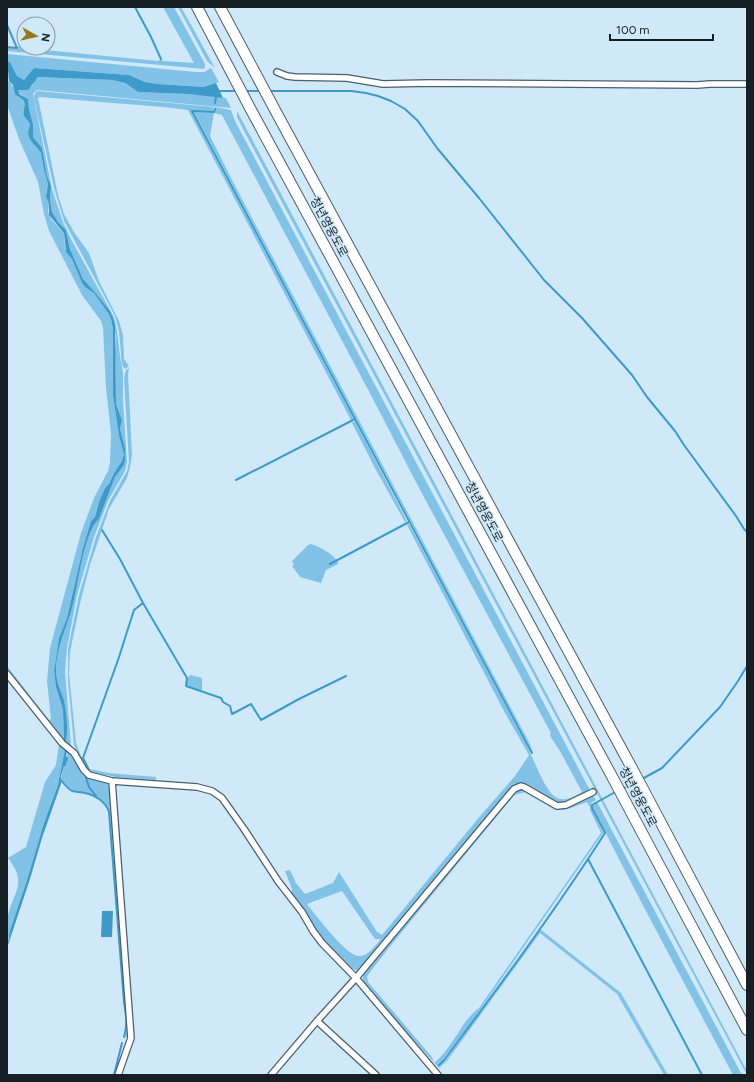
<svg xmlns="http://www.w3.org/2000/svg" width="754" height="1082" font-family="Figtree,'Noto Sans KR',sans-serif">
<rect width="100%" height="100%" fill="#d0e9f8"/>
<!-- green -->
<path fill="#83c2e7" fill-rule="evenodd" d="M 163,7 L 174,7 L 205,64 L 205,67 L 204,69 L 7,51 L 7,47 L 17,48 L 18,46 L 24,48 L 158,61 L 161,59 L 163,61 L 194,63 Z
M 178,7 L 181,7 L 215,68 L 207,61 Z
M 7,54 L 196,72 L 204,72 L 211,68 L 219,82 L 203,87 L 158,84 L 145,82 L 129,75 L 34,68 L 24,80 L 17,76 L 10,62 L 7,61 Z
M 38,77 L 112,80 L 125,83 L 138,92 L 188,94 L 226,98 L 231,108 L 37,90 L 33,94 L 52,189 L 63,222 L 72,241 L 114,317 L 117,331 L 120,356 L 123,373 L 123,400 L 127,462 L 125,471 L 108,501 L 94,537 L 77,595 L 67,648 L 65,671 L 71,747 L 66,743 C 68,729 67,714 64,700 C 61,691 56,681 56,671 C 56,650 65,631 71,612 C 78,590 83,532 99,519 L 115,477 L 124,465 L 125,448 L 120,429 L 122,420 L 116,404 L 115,352 L 116,336 L 110,311 L 94,291 L 83,279 L 70,249 L 66,230 L 58,222 L 52,212 L 50,199 L 51,186 L 47,176 L 42,148 L 33,137 L 33,124 L 29,109 L 28,99 L 17,92 L 18,89 L 23,90 L 32,86 L 34,81 Z
M 9,81 L 25,104 C 22,118 23,113 30,124 L 28,133 L 35,146 L 41,153 L 44,170 L 48,184 L 46,193 L 49,204 L 48,212 L 51,219 L 64,233 L 65,249 L 72,259 L 82,283 L 85,287 L 94,293 L 108,313 L 111,319 L 113,329 L 113,396 L 119,436 L 124,454 L 122,461 L 114,473 L 109,484 L 105,488 L 99,502 L 95,517 L 91,521 L 83,548 L 67,618 L 59,638 L 54,671 L 56,687 L 63,710 L 64,741 L 7,670 L 7,666 L 49,720 L 51,719 L 47,681 L 50,648 L 81,533 L 94,498 L 108,471 L 110,463 L 111,433 L 106,388 L 103,327 L 101,321 L 82,295 L 49,231 L 44,214 L 38,182 L 19,139 L 7,105 L 7,82 Z
M 37,91 L 214,107 L 213,111 L 191,111 L 354,419 L 351,420 L 188,110 L 163,107 L 40,97 L 38,98 L 58,195 L 64,214 L 74,232 L 89,253 L 99,281 L 119,321 L 123,335 L 124,359 L 129,366 L 125,369 L 122,365 L 119,331 L 115,316 L 64,221 L 54,188 L 34,98 L 34,95 Z
M 215,107 L 231,110 L 235,121 L 591,792 L 566,803 L 557,803 L 520,784 L 514,787 L 358,971 C 333,961 306,917 291,895 L 292,889 L 285,871 L 290,870 L 296,883 L 305,894 L 333,883 L 339,872 L 377,932 L 382,935 L 481,815 L 515,776 L 529,755 L 505,713 L 407,525 L 409,524 C 448,596 486,668 524,740 C 531,752 544,789 554,796 C 563,803 574,797 582,792 L 561,753 L 550,736 L 551,733 L 418,486 L 373,399 L 222,115 L 214,113 L 210,136 L 232,180 L 530,744 L 533,752 L 194,112 L 214,113 ZM 342,891 L 375,939 L 381,939 C 375,945 369,956 359,956 C 346,956 316,915 307,904 Z
M 237,111 L 747,1071 L 747,1075 L 243,129 L 237,117 Z
M 129,368 L 128,374 L 132,455 L 130,467 L 127,478 L 109,509 L 90,565 L 81,599 L 70,652 L 69,674 L 76,743 L 81,756 L 89,770 L 82,761 L 74,745 L 68,681 L 68,649 L 79,595 L 96,537 L 110,501 L 127,471 L 129,462 L 124,378 L 126,370 Z
M 355,421 L 407,521 L 405,522 L 376,470 L 352,423 Z
M 311,544 C 321,547 333,554 338,562 L 338,564 L 326,570 L 321,583 L 300,577 L 292,566 L 294,565 L 292,561 L 308,545 Z
M 191,675 L 202,678 L 202,691 L 187,686 L 187,678 Z
M 59,744 L 62,745 L 65,749 L 58,785 L 44,823 L 27,880 L 7,942 C 7,935 6,927 7,920 C 12,892 29,885 8,858 L 26,847 L 45,782 L 56,765 Z
M 67,751 L 87,777 L 110,784 L 128,1009 L 129,1035 L 126,1037 L 125,1037 L 128,1027 L 128,1020 L 124,1002 L 123,968 L 110,812 L 105,804 L 97,797 L 72,790 L 65,785 L 61,779 L 64,766 L 66,766 L 66,763 L 67,762 Z
M 90,769 L 108,773 L 156,777 L 156,780 L 116,777 L 91,772 Z
M 521,790 L 524,790 L 556,807 L 592,794 L 596,800 L 591,803 L 591,807 L 603,833 L 475,1017 L 445,1057 L 438,1064 L 440,1065 L 446,1060 L 540,929 L 621,993 L 668,1075 L 664,1075 L 617,994 L 540,933 L 447,1061 L 439,1068 L 404,1030 L 363,981 L 363,973 L 514,792 ZM 526,792 L 558,810 L 568,809 L 587,802 L 590,807 L 590,810 L 601,833 L 479,1008 C 460,1022 454,1047 434,1063 L 432,1057 L 368,982 L 367,976 L 392,944 L 514,795 Z
M 597,802 L 607,821 L 742,1075 L 733,1075 C 686,986 638,898 593,808 L 593,806 Z"/>
<!-- water -->
<path fill="#3d9ac9" d="M 7,61 L 10,62 L 17,76 L 24,80 L 34,68 L 129,75 L 145,82 L 158,84 L 203,87 L 216,83 L 223,98 L 188,94 L 138,92 L 125,83 L 112,80 L 38,77 L 28,90 L 18,90 L 19,94 L 28,99 L 29,109 L 33,124 L 33,137 L 42,148 L 47,176 L 51,186 L 50,199 L 52,212 L 58,222 L 66,230 L 70,249 L 83,279 L 94,291 L 110,311 L 115,324 L 116,404 L 122,420 L 120,429 L 125,448 L 125,460 L 124,465 L 115,477 L 99,519 C 83,532 78,590 71,612 C 65,631 56,650 56,671 C 56,681 61,691 64,700 C 67,714 68,729 66,743 L 64,741 L 63,710 L 56,687 L 54,671 L 59,638 L 67,618 L 83,548 L 91,521 L 95,517 L 99,502 L 105,488 L 109,484 L 114,473 L 122,461 L 124,454 L 119,436 L 113,396 L 113,329 L 111,319 L 108,313 L 94,293 L 85,287 L 82,283 L 72,259 L 66,252 L 64,233 L 49,215 L 49,204 L 46,196 L 48,184 L 44,170 L 41,153 L 32,142 L 29,137 L 28,133 L 30,124 C 23,113 22,118 25,104 L 23,100 L 15,94 L 13,85 L 9,81 Z
M 65,749 L 67,751 L 66,756 L 68,758 L 67,762 L 66,763 L 66,766 L 64,766 L 61,776 L 61,784 L 42,838 L 30,879 L 7,948 L 10,931 L 27,880 L 44,823 L 58,785 Z
M 102,911 L 113,911 L 112,937 L 101,937 Z"/>
<g fill="none" stroke-linecap="round" stroke-linejoin="round">
<!-- stream -->
<path stroke="#3d9ac9" stroke-width="2" d="M 135,7 L 151,37 L 161,59
M 7,25 L 17,48 L 7,47
M 217,91 L 236,91
M 245,91 L 260,91
M 269,91 L 351,91 L 366,93 L 378,96 L 391,101 L 405,109 L 418,121 L 437,148 L 479,198 L 544,280 L 582,318 L 632,375 L 647,397 L 675,431 L 684,445 L 736,516 L 744,529 L 747,532
M 215,103 L 216,97
M 215,109 L 214,112 L 192,111 L 532,753
M 236,480 L 355,419
M 330,564 L 409,522
M 143,603 L 187,678 L 186,686 L 221,698 L 223,702 L 230,706 L 232,714 L 251,704 L 261,720 L 299,699 L 346,676
M 89,770 L 83,758 L 118,660 L 134,610 L 143,603 L 120,559 L 102,530
M 86,778 L 89,787 L 96,796
M 60,779 C 64,784 67,788 72,791 C 76,792 81,792 85,793 C 95,795 106,802 109,812 L 124,1002 C 126,1016 128,1023 124,1037
M 642,779 L 662,768 L 720,707 L 738,681 L 747,666
M 622,789 L 636,782
M 588,859 L 702,1075
M 439,1065 L 445,1059 C 500,985 555,911 605,833 L 592,808 L 592,805 L 617,791
M 114,1075 L 122,1043"/>
<defs>
<path id="street" d="M 277,72 L 287,76 L 295,77 L 347,78 L 383,84 L 429,83 L 697,85 L 710,84 L 747,84
M 7,674 L 62,743 L 74,753 L 84,770 L 89,775 L 112,781 L 197,787 L 212,791 L 222,798 L 244,829 L 278,881 L 302,912 L 313,931 L 322,943 L 356,978 L 317,1021 L 376,1075
M 112,781 L 131,1038 L 118,1075
M 271,1075 L 317,1021
M 438,1075 L 356,978 L 514,789 L 521,786 L 524,787 L 557,806 L 566,805 L 593,792"/>
<path id="highway" d="M 197,7 L 250,108 L 615,782 L 747,1030
M 220,7 L 275,110 L 634,772 L 747,985"/>
</defs>
<!-- street casing -->
<use href="#street" stroke="#495f6b" stroke-width="8"/>
<!-- highway casing -->
<use href="#highway" stroke="#495f6b" stroke-width="12"/>
<!-- street -->
<use href="#street" stroke="#fff" stroke-width="5.5"/>
<!-- highway -->
<use href="#highway" stroke="#fff" stroke-width="10"/>
</g>
<g text-anchor="middle" stroke-width="3" stroke-linejoin="round" paint-order="stroke">
<!-- street labels -->
<g font-size="12" fill="#161f24" stroke="#d0e9f8">
<text transform="translate(329 227) rotate(62)" y="4">청년영웅도로</text>
<text transform="translate(484 512) rotate(62)" y="4">청년영웅도로</text>
<text transform="translate(638 797) rotate(62)" y="4">청년영웅도로</text>
</g>
</g>
<!-- border -->
<rect width="754" height="1082" fill="none" stroke="#161f24" stroke-width="16"/>
<!-- north arrow -->
<g transform="translate(36 36) rotate(98)"><circle r="19" fill="#d0e9f8" stroke="#8698a3"/>
<path d="M0-3L7 15L0 10L-7 15Z" fill="#94771f"/>
<text y="-6" font-size="11" font-weight="bold" text-anchor="middle" fill="#161f24">N</text>
</g>
<!-- scale -->
<path d="M610 34v6h103v-6" fill="none" stroke="#161f24" stroke-width="2"/>
<text x="616" y="34" font-size="12" fill="#161f24" stroke="#d0e9f8" stroke-width="3" paint-order="stroke">100 m</text>
</svg>
